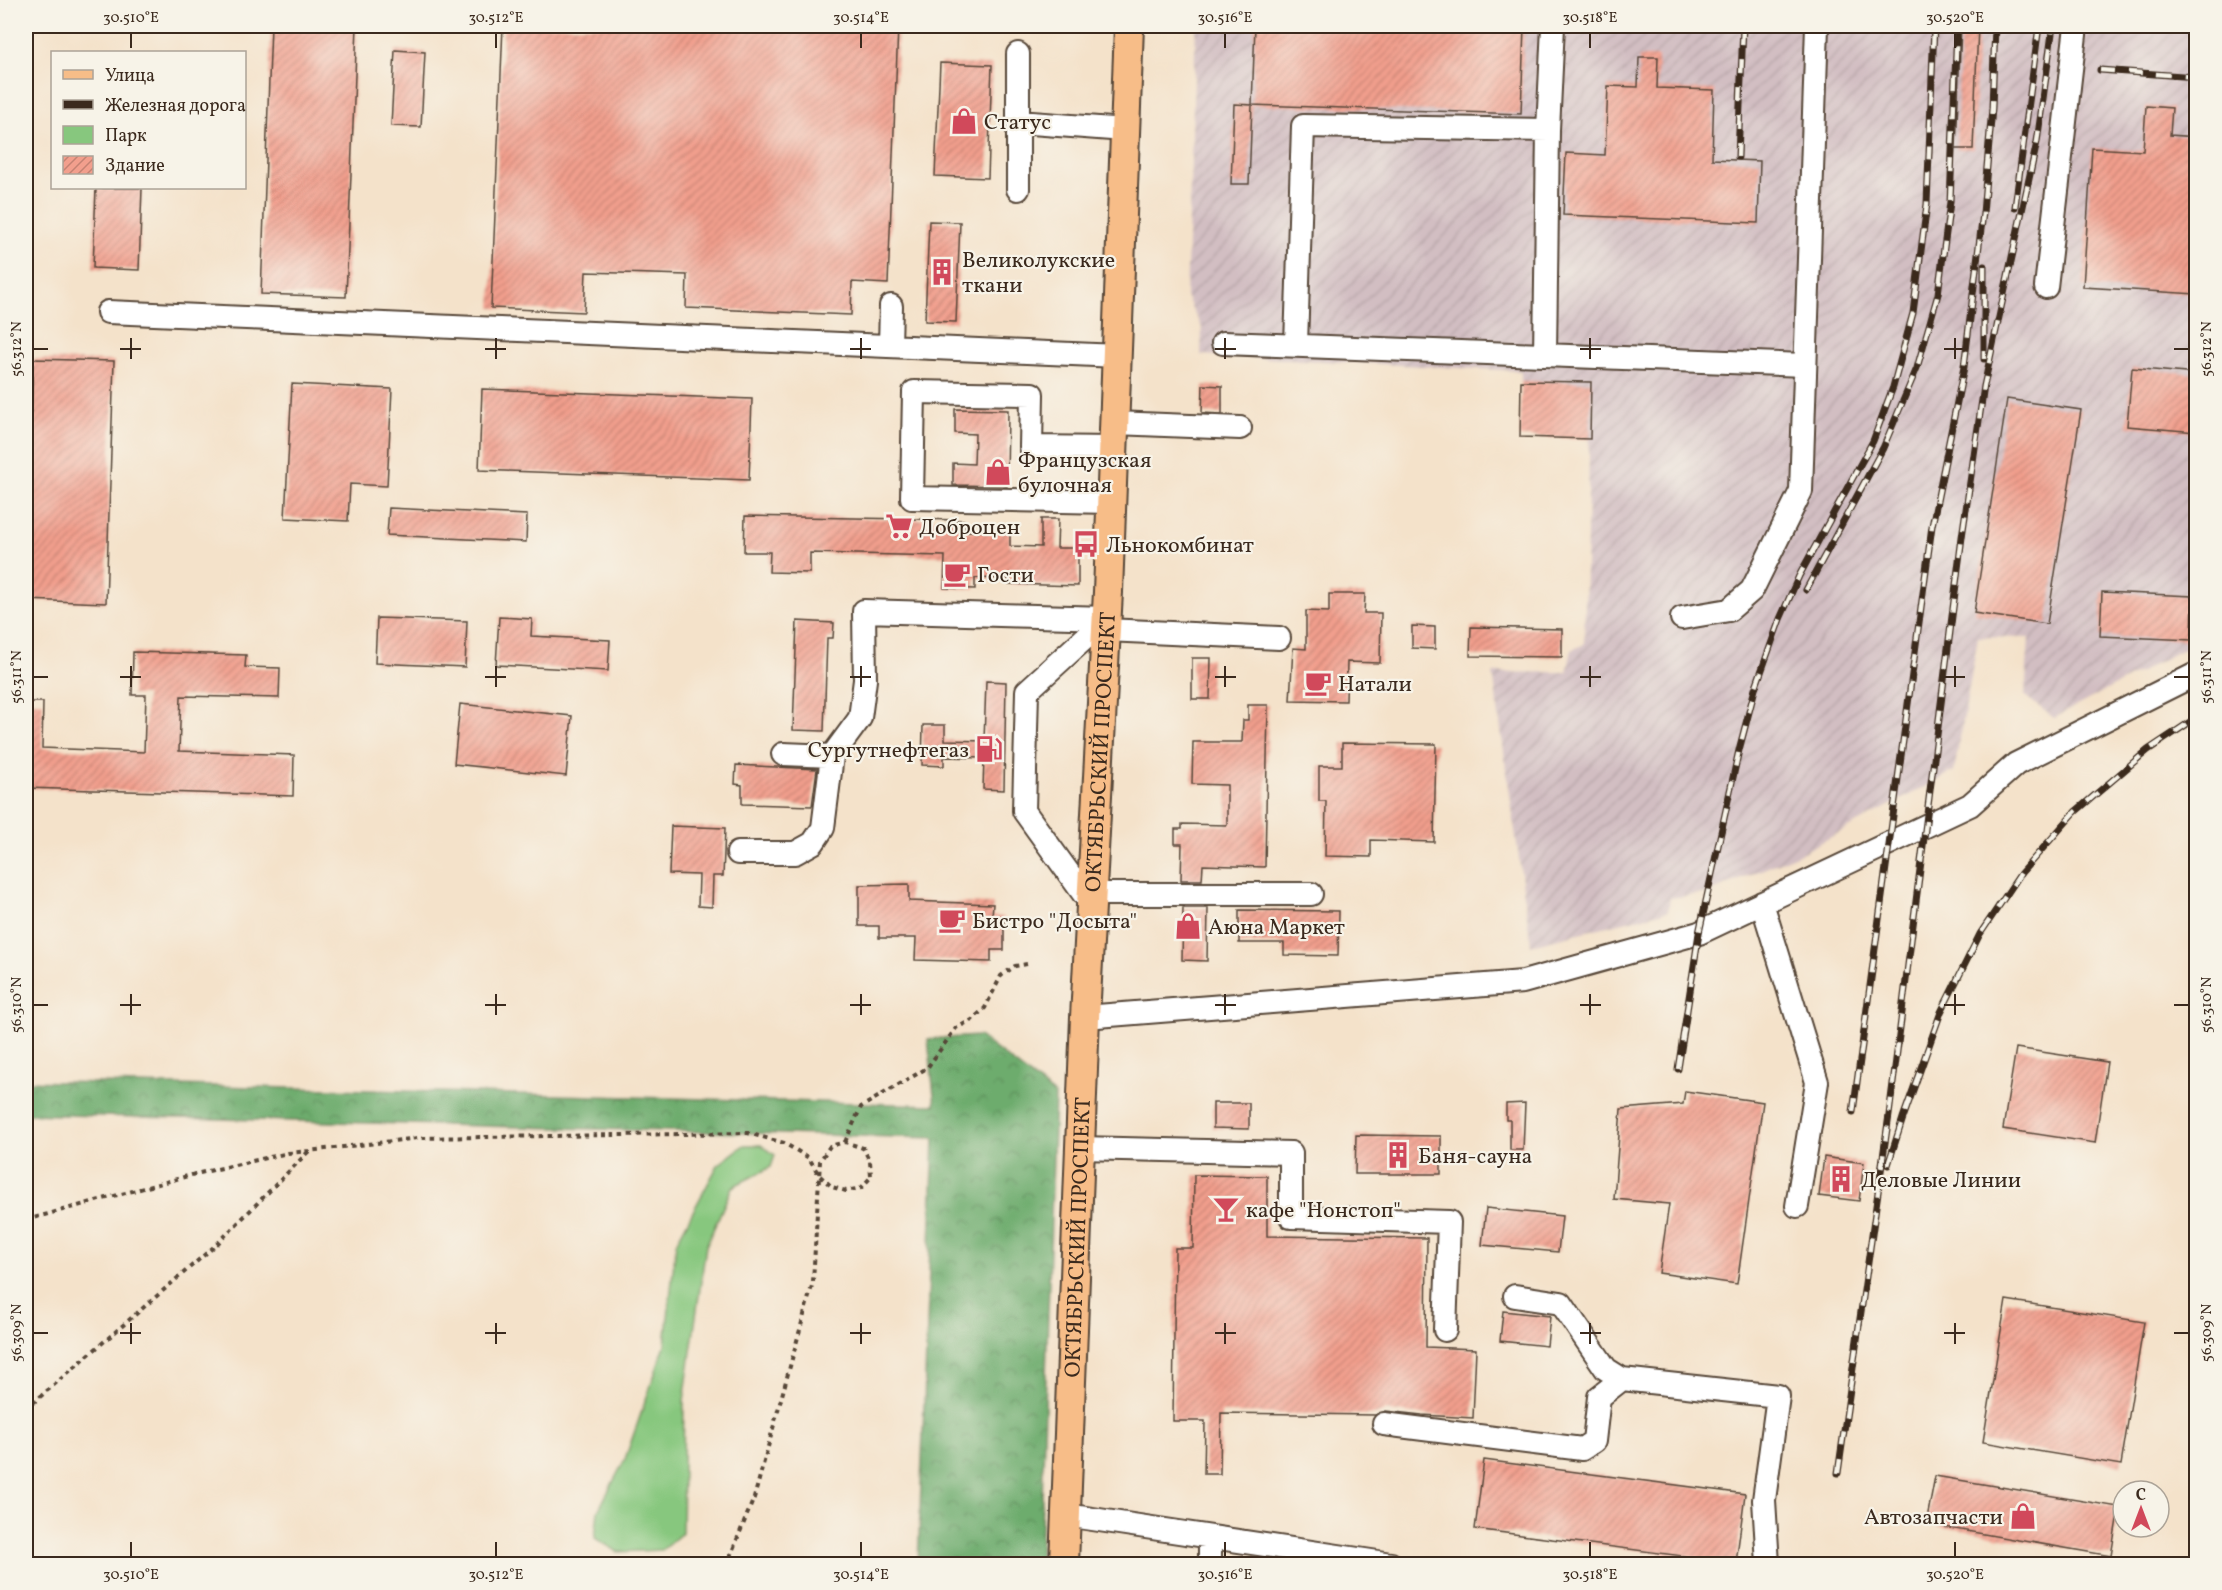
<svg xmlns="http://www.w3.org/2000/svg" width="2222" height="1590" font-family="Vollkorn,serif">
<defs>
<pattern id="industrial-furrows" width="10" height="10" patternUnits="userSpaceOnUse" patternTransform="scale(1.5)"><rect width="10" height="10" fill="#d2bec2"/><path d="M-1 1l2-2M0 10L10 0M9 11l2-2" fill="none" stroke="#b5a3a6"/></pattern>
<pattern id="forest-crowns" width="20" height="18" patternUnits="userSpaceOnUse" patternTransform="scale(1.5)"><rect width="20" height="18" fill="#6dac6d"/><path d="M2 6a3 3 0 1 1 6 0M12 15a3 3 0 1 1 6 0" fill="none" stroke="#5b8c59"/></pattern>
<pattern id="building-hatch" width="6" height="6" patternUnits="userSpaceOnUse" patternTransform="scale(1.5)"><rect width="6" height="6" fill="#f29f8d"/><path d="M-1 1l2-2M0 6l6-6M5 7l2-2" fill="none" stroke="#c58273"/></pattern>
</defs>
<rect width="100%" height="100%" fill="#f7f3e8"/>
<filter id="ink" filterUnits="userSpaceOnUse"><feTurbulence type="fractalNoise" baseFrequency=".0167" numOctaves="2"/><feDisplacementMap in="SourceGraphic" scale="12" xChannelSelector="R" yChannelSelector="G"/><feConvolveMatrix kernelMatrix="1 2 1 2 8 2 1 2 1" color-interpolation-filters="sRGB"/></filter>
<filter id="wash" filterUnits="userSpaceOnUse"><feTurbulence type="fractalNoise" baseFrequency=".008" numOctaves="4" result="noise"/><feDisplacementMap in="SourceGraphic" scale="24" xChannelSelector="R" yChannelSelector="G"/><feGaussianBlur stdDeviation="1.35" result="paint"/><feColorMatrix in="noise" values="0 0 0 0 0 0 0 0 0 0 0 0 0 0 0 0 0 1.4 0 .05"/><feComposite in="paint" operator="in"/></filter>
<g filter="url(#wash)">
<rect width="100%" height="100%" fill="#f4e2ca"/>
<!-- industrial -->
<path fill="url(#industrial-furrows)" d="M 1196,26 L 2196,26 L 2196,642 L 2054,718 L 2025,696 L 2029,638 L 1978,637 L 1954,771 L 1803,852 L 1708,893 L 1670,898 L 1668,911 L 1531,945 L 1493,673 L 1567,672 L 1572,650 L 1584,644 L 1591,383 L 1521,381 L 1521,371 L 1201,355 L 1202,328 L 1186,296 Z"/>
<!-- green -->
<path fill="#87c77e" stroke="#61784e" stroke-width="1.5" d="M 744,1145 L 761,1145 L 775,1155 L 771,1167 L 732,1187 L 706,1246 L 684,1401 L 682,1533 L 662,1550 L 618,1552 L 595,1538 L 598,1511 L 625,1459 L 665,1345 L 676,1243 L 718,1165 Z"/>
<!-- forest -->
<path fill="url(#forest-crowns)" stroke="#546b46" stroke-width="1.5" d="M 979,1036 L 1055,1095 L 1040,1564 L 918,1564 L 934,1138 L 26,1114 L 26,1081 L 935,1105 L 928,1039 Z"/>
<g id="blocks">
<!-- building -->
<path fill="url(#building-hatch)" d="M 271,26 L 357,26 L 346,297 L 261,294 Z
M 503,26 L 898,26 L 888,284 L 852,282 L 851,315 L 686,308 L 687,275 L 586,272 L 584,312 L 491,308 Z
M 1255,26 L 1524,26 L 1521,114 L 1252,105 Z
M 1961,26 L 1978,26 L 1973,149 L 1956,149 Z
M 395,50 L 425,52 L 421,127 L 391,126 Z
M 1639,57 L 1658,57 L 1657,88 L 1714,90 L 1712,159 L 1760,161 L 1758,223 L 1563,215 L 1566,153 L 1605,155 L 1608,86 L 1638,87 Z
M 940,63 L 992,65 L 988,178 L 935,176 Z
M 1234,104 L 1252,105 L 1249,184 L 1231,184 Z
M 2146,106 L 2172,108 L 2170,135 L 2196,137 L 2196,294 L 2083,287 L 2092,148 L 2143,151 Z
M 96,188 L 142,188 L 139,270 L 93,268 Z
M 929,221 L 960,222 L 956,322 L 925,321 Z
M 33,359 L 114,361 L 106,603 L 26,600 Z
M 2132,368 L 2196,374 L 2196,432 L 2127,426 Z
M 1521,381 L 1591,382 L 1590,439 L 1520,437 Z
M 292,384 L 392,389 L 387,486 L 350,484 L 348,521 L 285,518 Z
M 1203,385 L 1222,386 L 1222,414 L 1202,413 Z
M 482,389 L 752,399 L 749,480 L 479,470 Z
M 2007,399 L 2081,410 L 2047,624 L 1974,613 Z
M 955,409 L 1008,410 L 1007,486 L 953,485 L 953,463 L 974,464 L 975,434 L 955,433 Z
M 389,508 L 527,515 L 526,542 L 387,535 Z
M 745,516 L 964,520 L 964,531 L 1010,532 L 1010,546 L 1041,547 L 1041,519 L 1058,519 L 1057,548 L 1078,548 L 1078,586 L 1009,584 L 1009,579 L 975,578 L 975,589 L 944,588 L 945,556 L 810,553 L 810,573 L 769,572 L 770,552 L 744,552 Z
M 2102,592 L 2193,596 L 2192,640 L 2100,636 Z
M 1329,594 L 1365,594 L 1364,613 L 1381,613 L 1380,663 L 1347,662 L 1346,701 L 1290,700 L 1293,648 L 1306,649 L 1306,611 L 1329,612 Z
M 499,617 L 532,619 L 531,636 L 610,640 L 608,671 L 496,665 Z
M 377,618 L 467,621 L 465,667 L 375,663 Z
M 797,621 L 834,623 L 833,638 L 827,638 L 824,731 L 793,730 Z
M 1412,626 L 1435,627 L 1435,649 L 1412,648 Z
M 1471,627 L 1562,629 L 1562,657 L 1470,656 Z
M 133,652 L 246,655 L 245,667 L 280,668 L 279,698 L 181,696 L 179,751 L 294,755 L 293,796 L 26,788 L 26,702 L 43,702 L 42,748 L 144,752 L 146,695 L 132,695 Z
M 1192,658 L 1211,658 L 1210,699 L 1192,699 Z
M 986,681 L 1006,682 L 1004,790 L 983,789 L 984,758 L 944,757 L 944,766 L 922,765 L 923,725 L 945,725 L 945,740 L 984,741 Z
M 460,704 L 572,716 L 566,776 L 454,764 Z
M 1248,705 L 1268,705 L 1265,867 L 1203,865 L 1202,880 L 1181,880 L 1182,844 L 1175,844 L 1175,829 L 1182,829 L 1182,824 L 1227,825 L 1227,785 L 1192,784 L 1193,742 L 1242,742 L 1243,720 L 1248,720 Z
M 1342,743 L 1436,744 L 1434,842 L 1371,840 L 1371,857 L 1325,856 L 1326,801 L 1319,801 L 1319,766 L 1342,766 Z
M 736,765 L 817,769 L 812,806 L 742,804 L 742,785 L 735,784 Z
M 671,826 L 725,828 L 723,876 L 713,876 L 712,907 L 698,906 L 699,875 L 669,874 Z
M 909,884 L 909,901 L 993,904 L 992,916 L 1004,917 L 1004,950 L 991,950 L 991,962 L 915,960 L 916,938 L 879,938 L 879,926 L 859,926 L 859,885 Z
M 1183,908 L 1208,908 L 1207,961 L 1182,960 Z
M 1239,910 L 1339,911 L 1338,956 L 1284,955 L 1284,943 L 1239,943 Z
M 2016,1048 L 2107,1062 L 2095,1143 L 2003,1129 Z
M 1685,1091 L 1763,1102 L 1737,1284 L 1659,1273 L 1669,1204 L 1614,1199 L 1621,1109 L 1683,1104 Z
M 1213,1103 L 1249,1103 L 1249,1129 L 1213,1128 Z
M 1525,1103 L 1523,1150 L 1510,1150 L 1510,1120 L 1506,1120 L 1506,1104 Z
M 1356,1135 L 1441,1136 L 1441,1174 L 1355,1174 Z
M 1824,1157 L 1864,1163 L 1859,1201 L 1819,1196 Z
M 1194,1175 L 1267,1176 L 1267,1236 L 1427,1238 L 1426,1347 L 1476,1349 L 1473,1418 L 1422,1415 L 1386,1411 L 1375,1415 L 1221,1413 L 1220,1474 L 1204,1474 L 1205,1421 L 1173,1421 L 1175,1248 L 1193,1248 Z
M 1486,1208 L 1562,1216 L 1558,1252 L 1482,1245 Z
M 2006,1300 L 2144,1322 L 2121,1465 L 1983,1442 Z
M 1503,1311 L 1550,1316 L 1547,1346 L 1500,1341 Z
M 1484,1460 L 1745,1494 L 1736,1563 L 1475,1529 Z
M 1935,1476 L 2119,1507 L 2111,1556 L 1926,1524 Z"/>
</g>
</g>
<g filter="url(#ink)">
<use href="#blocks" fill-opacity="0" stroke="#574638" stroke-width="1.5"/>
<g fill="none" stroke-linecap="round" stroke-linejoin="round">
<defs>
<path id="minor" d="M 1018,122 L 1125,130
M 1018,189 L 1018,54
M 2046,287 L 2076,26
M 108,312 L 1118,356
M 1223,343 L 1805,365
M 1296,345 L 1303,126 L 1548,130
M 890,346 L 891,306
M 1545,355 L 1548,130 L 1553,26
M 1115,423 L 1240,428
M 1111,502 L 912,498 L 914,392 L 1032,394 L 1031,447 L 1114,448
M 1682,618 L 1729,610 L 1752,590 L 1801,491 L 1817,26
M 1106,630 L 1279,638
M 783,754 L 832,756
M 738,853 L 795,853 L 813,843 L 823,828 L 832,756 L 860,718 L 865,680 L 864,611 L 1107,618
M 1092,894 L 1311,894
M 1762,903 L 1817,1082 L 1797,1206
M 1091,904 L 1024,811 L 1027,691 L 1107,618
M 1085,1017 L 1523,982 L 1699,933 L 1970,805 L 2016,764 L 2196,674
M 1080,1148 L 1291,1153 L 1291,1217 L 1449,1222 L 1445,1330
M 1515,1296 L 1561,1303 L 1606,1369 L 1622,1379
M 1384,1424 L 1582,1449 L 1594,1441 L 1599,1397 L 1622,1379 L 1778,1396 L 1764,1500 L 1768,1564
M 1066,1515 L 1391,1564
M 1210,1564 L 1210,1537"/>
<g id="major">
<path id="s1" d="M 1064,1564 L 1085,1017 L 1108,592 L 1129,26"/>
</g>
</defs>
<!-- minor casing -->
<use href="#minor" stroke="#574638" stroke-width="26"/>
<!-- major casing -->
<use href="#major" stroke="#574638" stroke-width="32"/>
<!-- path -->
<path stroke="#574638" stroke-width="4" stroke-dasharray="4.5 4.5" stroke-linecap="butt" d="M 845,1142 L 861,1107 L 927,1068 L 956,1028 L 972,1020 L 985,1008 L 1001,976 L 1015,966 L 1027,964
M 26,1220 L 195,1174 L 288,1153 L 309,1151 L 418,1138 L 748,1133 L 784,1143 L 809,1158 L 819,1175 L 832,1187 L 846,1191 L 861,1188 L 871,1177 L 870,1161 L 863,1148 L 845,1142 L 830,1146 L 820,1161 L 813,1282 L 754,1498 L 727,1564
M 26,1409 L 217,1244 L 309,1151"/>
<!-- minor -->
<use href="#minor" stroke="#fff" stroke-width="22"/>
<!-- major -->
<use href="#major" stroke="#f7bd88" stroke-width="28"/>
<defs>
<path id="rail" d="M 2100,70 L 2196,77
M 1738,157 L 1743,26
M 2015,207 L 2039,26
M 1984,266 L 1984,359
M 1806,590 L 1883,448 L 1917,368 L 1938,294 L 1950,202 L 1957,26
M 1678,1069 L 1699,933 L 1739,750 L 1755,689 L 1780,619 L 1799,576 L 1873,441 L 1893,387 L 1913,313 L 1927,204 L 1934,26
M 1853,1112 L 1932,526 L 1964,367 L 1983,213 L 1992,108 L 1995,26
M 1888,1165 L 1903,1118 L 1941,1012 L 1980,934 L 2021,873 L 2075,812 L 2148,750 L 2196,718
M 1838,1473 L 1889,1115 L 1962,537 L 1984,386 L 2037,142 L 2053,26"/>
</defs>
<!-- rail casing -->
<use href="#rail" stroke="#3b2a1e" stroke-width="7"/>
<!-- rail -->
<use href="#rail" stroke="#f7f3e8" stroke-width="4.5" stroke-dasharray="14" stroke-linecap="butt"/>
</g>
</g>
<!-- ticks -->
<path fill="none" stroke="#3b2a1e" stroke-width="2" d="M 131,33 L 131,48M 496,33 L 496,48M 861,33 L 861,48M 1225,33 L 1225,48M 1590,33 L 1590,48M 1955,33 L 1955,48M 131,338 L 131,359M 496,338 L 496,359M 861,338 L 861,359M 1225,338 L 1225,359M 1590,338 L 1590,359M 1955,338 L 1955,359M 33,349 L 48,349M 120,349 L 141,349M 485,349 L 506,349M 850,349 L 871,349M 1215,349 L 1236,349M 1580,349 L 1601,349M 1944,349 L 1965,349M 2174,349 L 2189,349M 131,666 L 131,687M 496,666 L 496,687M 861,666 L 861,687M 1225,666 L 1225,687M 1590,666 L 1590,687M 1955,666 L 1955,687M 33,677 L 48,677M 120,677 L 141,677M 485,677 L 506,677M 850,677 L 871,677M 1215,677 L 1236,677M 1580,677 L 1601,677M 1944,677 L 1965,677M 2174,677 L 2189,677M 131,994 L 131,1015M 496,994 L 496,1015M 861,994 L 861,1015M 1225,994 L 1225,1015M 1590,994 L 1590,1015M 1955,994 L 1955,1015M 33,1005 L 48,1005M 120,1005 L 141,1005M 485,1005 L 506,1005M 850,1005 L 871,1005M 1215,1005 L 1236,1005M 1580,1005 L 1601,1005M 1944,1005 L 1965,1005M 2174,1005 L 2189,1005M 131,1323 L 131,1344M 496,1323 L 496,1344M 861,1323 L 861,1344M 1225,1323 L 1225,1344M 1590,1323 L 1590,1344M 1955,1323 L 1955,1344M 33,1333 L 48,1333M 120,1333 L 141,1333M 485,1333 L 506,1333M 850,1333 L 871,1333M 1215,1333 L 1236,1333M 1580,1333 L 1601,1333M 1944,1333 L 1965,1333M 2174,1333 L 2189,1333M 131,1542 L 131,1557M 496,1542 L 496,1557M 861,1542 L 861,1557M 1225,1542 L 1225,1557M 1590,1542 L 1590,1557M 1955,1542 L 1955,1557"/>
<!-- icons -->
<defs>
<symbol id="shop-bare" viewBox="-9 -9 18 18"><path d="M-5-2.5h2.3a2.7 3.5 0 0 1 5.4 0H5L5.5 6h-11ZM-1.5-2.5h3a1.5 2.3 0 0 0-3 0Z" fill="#d1495b" stroke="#f7f3e8" stroke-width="2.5" paint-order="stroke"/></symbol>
<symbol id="building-bare" viewBox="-9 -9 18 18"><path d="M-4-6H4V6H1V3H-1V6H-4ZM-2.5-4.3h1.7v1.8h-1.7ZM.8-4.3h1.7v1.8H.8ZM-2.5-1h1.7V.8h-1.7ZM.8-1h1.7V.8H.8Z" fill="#d1495b" stroke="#f7f3e8" stroke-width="2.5" paint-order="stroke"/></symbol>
<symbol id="supermarket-bare" viewBox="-9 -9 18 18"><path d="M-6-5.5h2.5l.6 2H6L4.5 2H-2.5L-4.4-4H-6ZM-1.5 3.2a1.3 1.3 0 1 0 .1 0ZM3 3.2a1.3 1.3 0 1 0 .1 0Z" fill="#d1495b" stroke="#f7f3e8" stroke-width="2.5" paint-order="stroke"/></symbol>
<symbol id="bus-bare" viewBox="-9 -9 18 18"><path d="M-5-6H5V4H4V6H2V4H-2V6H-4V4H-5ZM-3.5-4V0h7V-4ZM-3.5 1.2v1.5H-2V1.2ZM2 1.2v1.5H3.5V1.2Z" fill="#d1495b" stroke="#f7f3e8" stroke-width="2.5" paint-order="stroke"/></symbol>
<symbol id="cafe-bare" viewBox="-9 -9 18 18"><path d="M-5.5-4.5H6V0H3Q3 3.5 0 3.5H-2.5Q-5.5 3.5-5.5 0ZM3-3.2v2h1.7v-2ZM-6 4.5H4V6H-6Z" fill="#d1495b" stroke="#f7f3e8" stroke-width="2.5" paint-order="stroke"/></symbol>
<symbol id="fuel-bare" viewBox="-9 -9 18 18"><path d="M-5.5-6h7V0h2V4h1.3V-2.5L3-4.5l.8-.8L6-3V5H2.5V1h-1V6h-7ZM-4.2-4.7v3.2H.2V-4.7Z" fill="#d1495b" stroke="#f7f3e8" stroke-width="2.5" paint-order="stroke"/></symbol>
<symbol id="bar-bare" viewBox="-9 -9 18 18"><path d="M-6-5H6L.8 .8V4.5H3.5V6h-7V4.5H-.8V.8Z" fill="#d1495b" stroke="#f7f3e8" stroke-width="2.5" paint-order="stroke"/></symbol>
</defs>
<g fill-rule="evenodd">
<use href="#shop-bare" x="945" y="102" width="38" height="38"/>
<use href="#building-bare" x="923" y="253" width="38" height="38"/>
<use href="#shop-bare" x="979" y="453" width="38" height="38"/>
<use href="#supermarket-bare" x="880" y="507" width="38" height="38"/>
<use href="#bus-bare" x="1067" y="525" width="38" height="38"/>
<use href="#cafe-bare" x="938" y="555" width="38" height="38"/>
<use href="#cafe-bare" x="1299" y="664" width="38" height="38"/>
<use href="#fuel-bare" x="970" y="730" width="38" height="38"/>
<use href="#cafe-bare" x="933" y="901" width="38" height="38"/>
<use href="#shop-bare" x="1169" y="907" width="38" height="38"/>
<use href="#building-bare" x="1379" y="1136" width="38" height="38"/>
<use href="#building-bare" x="1822" y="1160" width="38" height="38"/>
<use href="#bar-bare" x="1207" y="1190" width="38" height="38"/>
<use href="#shop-bare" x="2004" y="1497" width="38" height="38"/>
</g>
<g text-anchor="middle" stroke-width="4.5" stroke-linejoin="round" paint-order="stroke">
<!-- poi labels -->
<g font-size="22" fill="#3b2a1e" stroke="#f7f3e8" text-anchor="start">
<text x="984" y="129">Статус</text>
<text x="962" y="267">Великолукские<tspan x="962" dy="25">ткани</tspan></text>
<text x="1018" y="467">Французская<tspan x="1018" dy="25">булочная</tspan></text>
<text x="919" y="534">Доброцен</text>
<text x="1106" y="552">Льнокомбинат</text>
<text x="977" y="582">Гости</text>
<text x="1338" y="691">Натали</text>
<text x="969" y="757" text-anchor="end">Сургутнефтегаз</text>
<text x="972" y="928">Бистро "Досыта"</text>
<text x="1208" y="934">Аюна Маркет</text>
<text x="1418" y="1163">Баня-сауна</text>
<text x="1861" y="1187">Деловые Линии</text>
<text x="1246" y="1217">кафе "Нонстоп"</text>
<text x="2003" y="1524" text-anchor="end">Автозапчасти</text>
</g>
<!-- street labels -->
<g font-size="22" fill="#3b2a1e" stroke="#f7f3e8">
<text dy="8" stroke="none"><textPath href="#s1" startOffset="813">ОКТЯБРЬСКИЙ ПРОСПЕКТ</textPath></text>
<text dy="8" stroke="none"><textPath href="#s1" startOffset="327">ОКТЯБРЬСКИЙ ПРОСПЕКТ</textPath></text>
</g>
</g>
<!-- margin -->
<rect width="2222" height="1590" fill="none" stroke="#f7f3e8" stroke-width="66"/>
<!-- legend -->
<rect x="51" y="51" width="195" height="138" fill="#f7f3e8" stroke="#aca397" stroke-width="1.5"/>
<rect x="63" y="70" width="30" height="9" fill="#f7bd88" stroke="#aca397" stroke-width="1.5"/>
<text x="105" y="81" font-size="18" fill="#3b2a1e">Улица</text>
<rect x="63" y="100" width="30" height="9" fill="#3b2a1e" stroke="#aca397" stroke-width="1.5"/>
<text x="105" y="111" font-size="18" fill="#3b2a1e">Железная дорога</text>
<rect x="63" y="126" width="30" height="18" fill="#87c77e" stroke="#aca397" stroke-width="1.5"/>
<text x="105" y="141" font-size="18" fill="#3b2a1e">Парк</text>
<rect x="63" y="156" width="30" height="18" fill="url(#building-hatch)" stroke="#aca397" stroke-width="1.5"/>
<text x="105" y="171" font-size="18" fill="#3b2a1e">Здание</text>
<!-- north arrow -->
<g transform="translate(2141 1509)"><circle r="28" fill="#f7f3e8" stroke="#aca397" stroke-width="1.5"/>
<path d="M0-4.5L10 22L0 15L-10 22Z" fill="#d1495b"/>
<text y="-9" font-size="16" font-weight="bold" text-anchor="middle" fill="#3b2a1e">С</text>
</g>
<rect x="33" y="33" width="2156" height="1524" fill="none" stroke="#3b2a1e" stroke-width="2"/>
<g font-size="15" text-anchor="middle" fill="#3b2a1e">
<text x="131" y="22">30.510°E</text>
<text x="496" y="22">30.512°E</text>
<text x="861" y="22">30.514°E</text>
<text x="1225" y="22">30.516°E</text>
<text x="1590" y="22">30.518°E</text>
<text x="1955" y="22">30.520°E</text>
<text transform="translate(16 349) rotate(-90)" y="5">56.312°N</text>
<text transform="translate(2206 349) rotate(-90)" y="5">56.312°N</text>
<text transform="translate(16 677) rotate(-90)" y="5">56.311°N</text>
<text transform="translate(2206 677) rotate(-90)" y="5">56.311°N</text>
<text transform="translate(16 1005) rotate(-90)" y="5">56.310°N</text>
<text transform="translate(2206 1005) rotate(-90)" y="5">56.310°N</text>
<text transform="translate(16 1333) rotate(-90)" y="5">56.309°N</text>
<text transform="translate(2206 1333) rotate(-90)" y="5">56.309°N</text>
<text x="131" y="1579">30.510°E</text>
<text x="496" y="1579">30.512°E</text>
<text x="861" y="1579">30.514°E</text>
<text x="1225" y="1579">30.516°E</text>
<text x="1590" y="1579">30.518°E</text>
<text x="1955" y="1579">30.520°E</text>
</g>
</svg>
